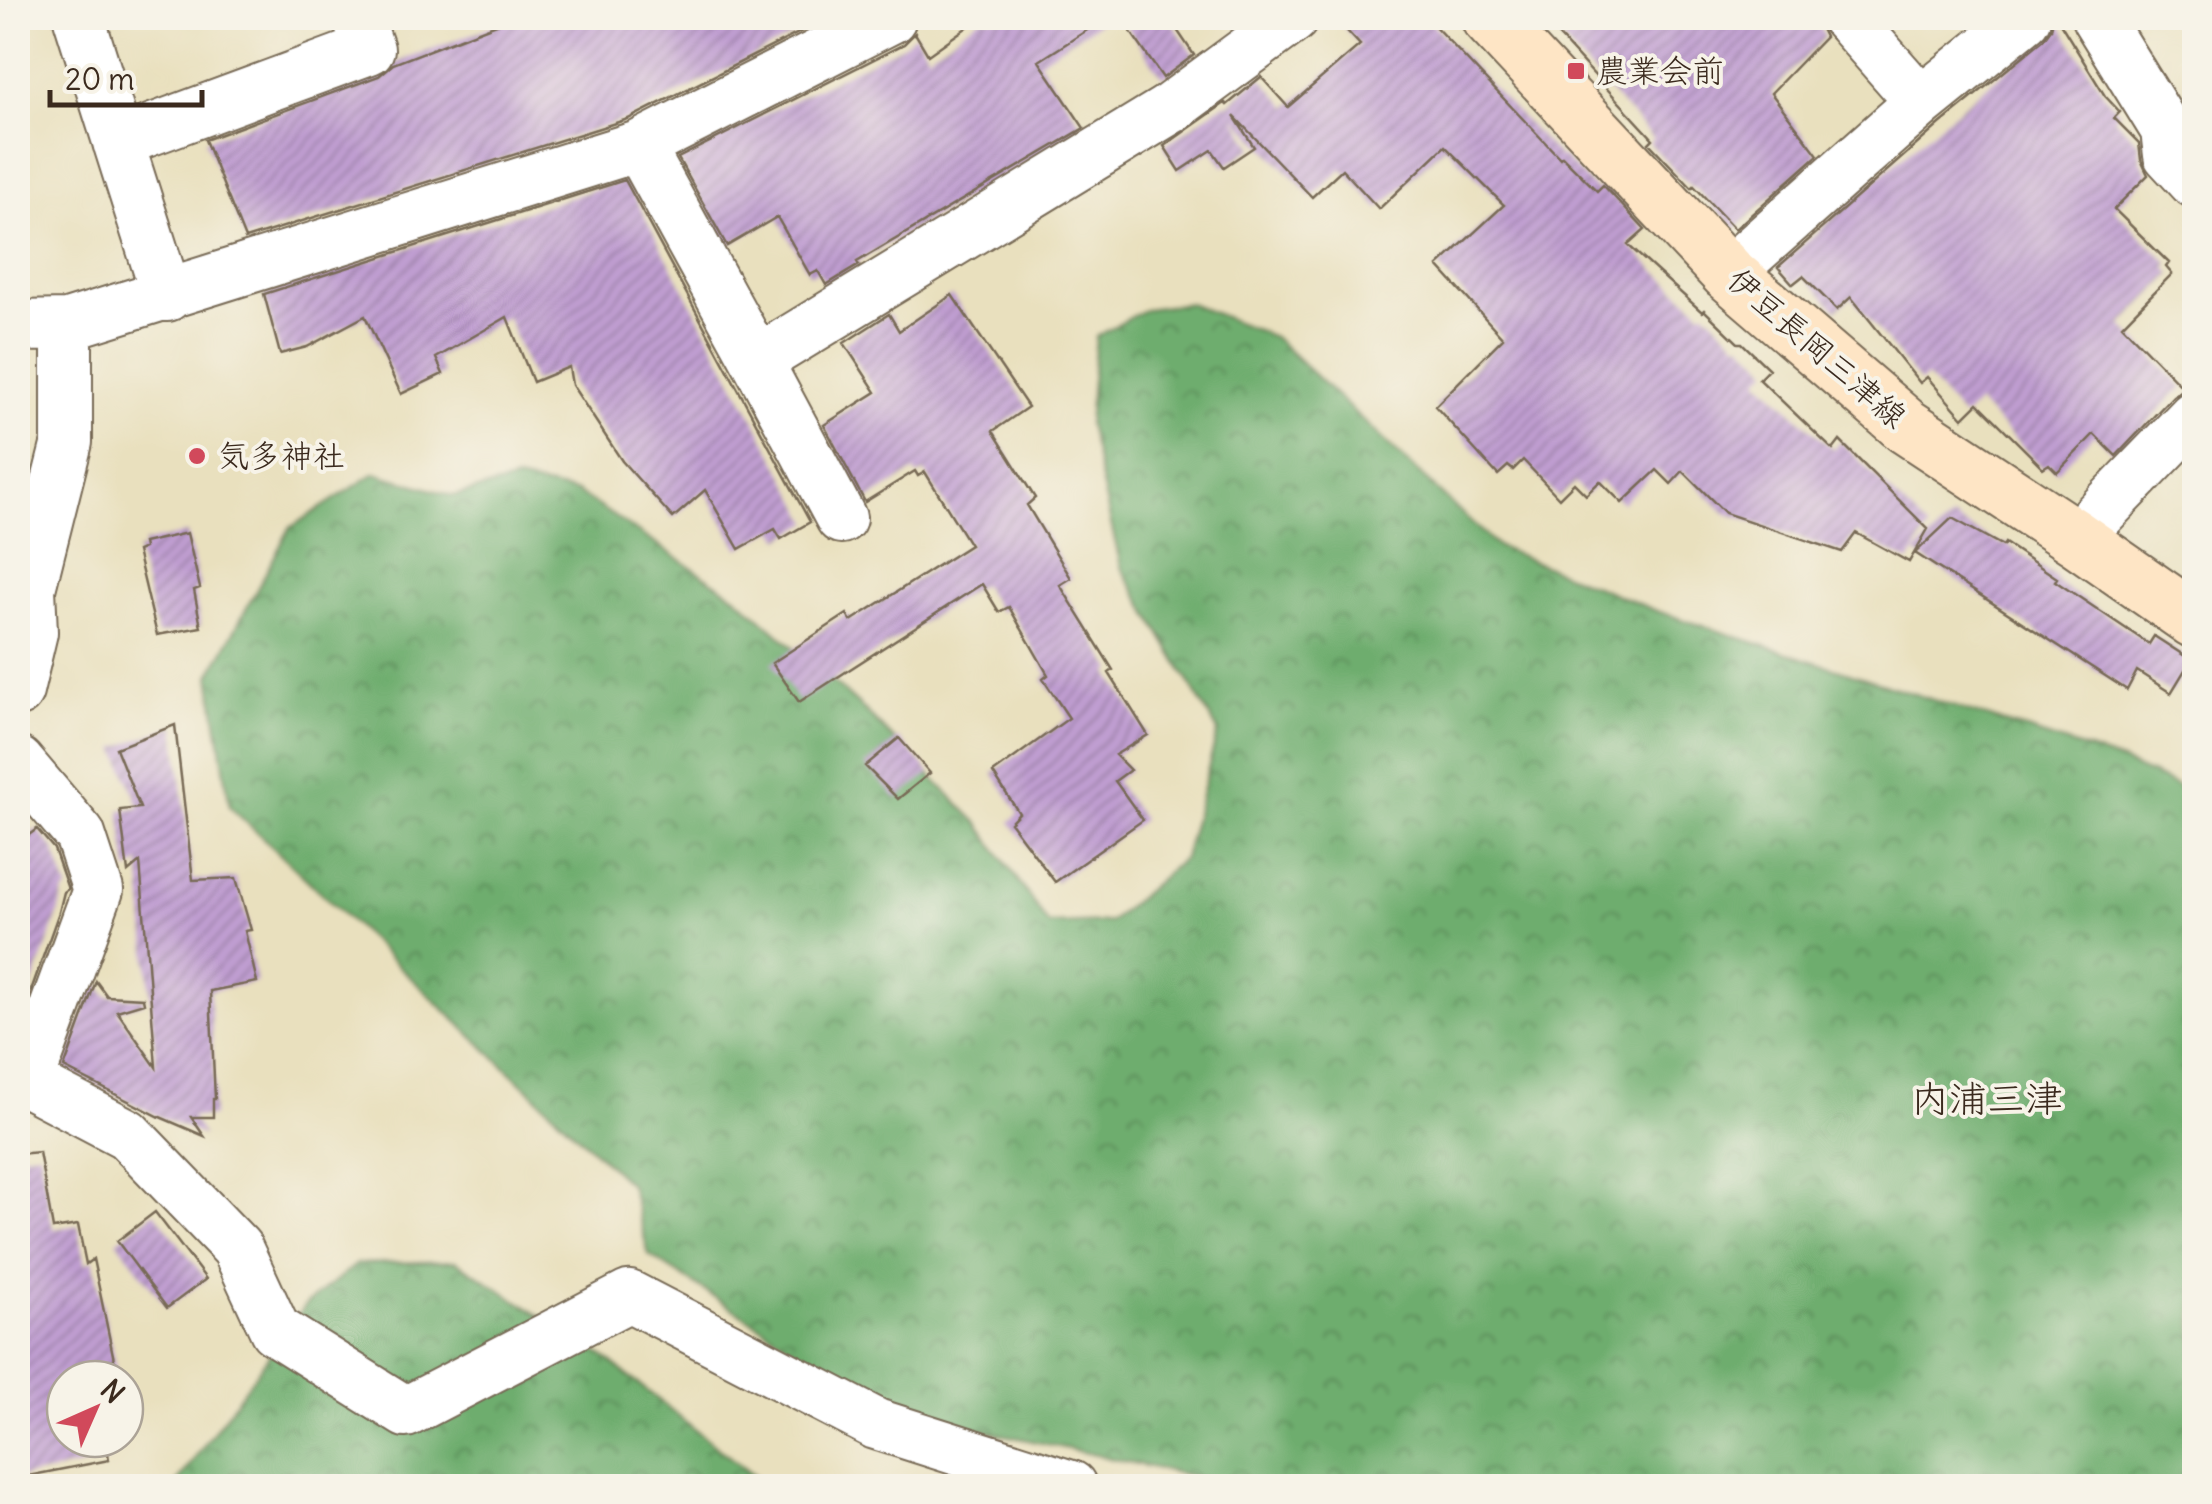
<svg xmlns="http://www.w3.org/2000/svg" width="2212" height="1504" font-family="Delius,'Klee One',sans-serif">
<defs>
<pattern id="forest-crowns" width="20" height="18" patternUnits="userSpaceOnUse" patternTransform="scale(2.5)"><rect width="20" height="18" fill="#6ead6e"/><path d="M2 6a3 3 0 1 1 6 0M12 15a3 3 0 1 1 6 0" fill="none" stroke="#5c8d5a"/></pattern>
<pattern id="building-hatch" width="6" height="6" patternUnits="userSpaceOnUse" patternTransform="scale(2.5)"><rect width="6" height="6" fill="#c09ed1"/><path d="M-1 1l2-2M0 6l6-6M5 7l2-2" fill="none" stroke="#9d81a9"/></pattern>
</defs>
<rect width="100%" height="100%" fill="#f7f3e8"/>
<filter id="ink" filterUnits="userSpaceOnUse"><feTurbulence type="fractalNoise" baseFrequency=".01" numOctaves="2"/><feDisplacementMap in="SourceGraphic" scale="20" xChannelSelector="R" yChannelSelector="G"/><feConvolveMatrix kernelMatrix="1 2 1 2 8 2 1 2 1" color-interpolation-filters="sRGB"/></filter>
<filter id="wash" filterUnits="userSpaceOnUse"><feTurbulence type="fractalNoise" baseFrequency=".0048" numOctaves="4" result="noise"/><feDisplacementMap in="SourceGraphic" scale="40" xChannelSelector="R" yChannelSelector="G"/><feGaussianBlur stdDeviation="2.25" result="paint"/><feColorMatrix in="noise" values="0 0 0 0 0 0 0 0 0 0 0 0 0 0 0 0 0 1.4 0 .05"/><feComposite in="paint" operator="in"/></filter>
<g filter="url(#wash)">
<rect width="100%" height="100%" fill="#e9e0be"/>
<!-- forest -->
<path fill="url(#forest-crowns)" stroke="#546c46" stroke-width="2.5" d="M 1189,303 L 1274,337 L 1498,547 L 1657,611 L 2107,756 L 2194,793 L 2194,1486 L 1236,1486 L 891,1410 L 649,1255 L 630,1185 L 230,807 L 210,676 L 290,528 L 375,473 L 454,496 L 517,480 L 578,493 L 737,597 L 859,705 L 979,824 L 1048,924 L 1110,922 L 1184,858 L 1218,731 L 1121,567 L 1088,424 L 1096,337 L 1146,309 Z
M 456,1261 L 606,1358 L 766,1486 L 175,1486 L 306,1304 L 357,1264 Z"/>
<g id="blocks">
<!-- building -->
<path fill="url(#building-hatch)" d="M 512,18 L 828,18 L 628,119 L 245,239 L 205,140 L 379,76 L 393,64 Z
M 980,18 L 1106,18 L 1039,61 L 1084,128 L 857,262 L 859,265 L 826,285 L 818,271 L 810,275 L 777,217 L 727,246 L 678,158 L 904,44 L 915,33 L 928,55 Z
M 1121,18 L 1169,18 L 1194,55 L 1163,78 Z
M 1335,18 L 1427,18 L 1560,158 L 1562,156 L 1597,191 L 1603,185 L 1645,230 L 1628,245 L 1702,312 L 1704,310 L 1738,343 L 1742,343 L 1769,369 L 1759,379 L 1833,450 L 1840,441 L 1928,529 L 1909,562 L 1856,533 L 1842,552 L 1725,513 L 1683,471 L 1671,484 L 1657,470 L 1622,503 L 1600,481 L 1586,495 L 1574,483 L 1559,498 L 1523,460 L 1513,470 L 1508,466 L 1498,475 L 1435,406 L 1503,338 L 1438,266 L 1504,205 L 1445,146 L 1379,209 L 1342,169 L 1312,197 L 1234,116 L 1254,147 L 1224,167 L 1212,150 L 1180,171 L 1164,146 L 1225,103 L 1227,105 L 1261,77 L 1288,107 L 1360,45 Z
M 1542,18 L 1819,18 L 1819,25 L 1825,37 L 1771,93 L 1818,155 L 1735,229 L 1694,186 L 1692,188 L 1649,143 L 1653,139 Z
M 2053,18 L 2057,18 L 2105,96 L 2120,112 L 2114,118 L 2139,143 L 2141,160 L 2148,175 L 2114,209 L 2169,263 L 2166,267 L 2172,274 L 2122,325 L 2184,389 L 2173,396 L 2116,456 L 2094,434 L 2057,472 L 2049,464 L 2043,468 L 1978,403 L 1963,418 L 1927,377 L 1920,383 L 1851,297 L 1837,310 L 1803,276 L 1793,284 L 1778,267 L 1940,124 L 2043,40 L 2051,29 Z
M 625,180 L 810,522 L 781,539 L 775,529 L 739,549 L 705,490 L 673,518 L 622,461 L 572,385 L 569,367 L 533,382 L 507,317 L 436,358 L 443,374 L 401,394 L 365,316 L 307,347 L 280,354 L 264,294 Z
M 952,295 L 1028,407 L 993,431 L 1035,498 L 1027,505 L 1071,578 L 1060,585 L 1113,670 L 1109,673 L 1148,735 L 1115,755 L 1130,770 L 1115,781 L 1143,820 L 1055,882 L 1010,822 L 1019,813 L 993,773 L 1069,718 L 1043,679 L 1048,675 L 1009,607 L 999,612 L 982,584 L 799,702 L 772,663 L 847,614 L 851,621 L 970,545 L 925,472 L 918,476 L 915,471 L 865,502 L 824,425 L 876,392 L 844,343 L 889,314 L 899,331 Z
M 1952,518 L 2003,546 L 2005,543 L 2057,578 L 2055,581 L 2149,644 L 2154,636 L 2191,660 L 2171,693 L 2137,671 L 2127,690 L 1915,553 Z
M 187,533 L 200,588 L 194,590 L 201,627 L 157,635 L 137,551 L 144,548 L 143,543 Z
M 175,725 L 193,880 L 236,878 L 251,930 L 245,931 L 257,982 L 210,991 L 215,1099 L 213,1099 L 213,1117 L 191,1117 L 204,1136 L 160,1117 L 64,1068 L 96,981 L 107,996 L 143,998 L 144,1003 L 117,1011 L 156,1067 L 140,862 L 128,872 L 120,810 L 140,808 L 116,748 Z
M 899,738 L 930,773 L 898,799 L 865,766 Z
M 37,829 L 54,849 L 68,889 L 64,892 L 59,912 L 18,1027 L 18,843 Z
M 39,1152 L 53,1229 L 78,1225 L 86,1264 L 93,1259 L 118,1379 L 65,1379 L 65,1439 L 106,1439 L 109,1460 L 18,1478 L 18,1154 Z
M 155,1212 L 206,1279 L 167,1308 L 117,1241 Z"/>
</g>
</g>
<g filter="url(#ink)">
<use href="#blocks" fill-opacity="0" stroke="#786a56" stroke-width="2.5"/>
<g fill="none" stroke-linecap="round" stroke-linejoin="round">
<defs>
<path id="minor" d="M 79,18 L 167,296
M 1847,18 L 1921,102
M 2097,18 L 2166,130 L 2169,155 L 2194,182
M 118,142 L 369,49 L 358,18
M 639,146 L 757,361 L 1168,110 L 1293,18
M 1728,273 L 1921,102 L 2025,18
M 18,326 L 67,325 L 639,146 L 891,18
M 757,361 L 841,518
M 2076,538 L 2194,416
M 18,691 L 32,632 L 30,589 L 67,442 L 67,325
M 18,762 L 80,835 L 98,890 L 28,1082 L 127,1134 L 237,1248 L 275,1330 L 406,1412 L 629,1296 L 876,1424 L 1071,1486"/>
<path id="secondary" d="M 1489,18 L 1728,273 L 1906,426 L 2076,538 L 2194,620"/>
</defs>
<!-- minor casing -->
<use href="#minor" stroke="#786a56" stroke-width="54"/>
<!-- secondary casing -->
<use href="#secondary" stroke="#786a56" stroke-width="59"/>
<!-- minor -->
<use href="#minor" stroke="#fff" stroke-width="50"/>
<!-- secondary -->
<use href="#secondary" stroke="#fee5c5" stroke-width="55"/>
</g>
</g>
<!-- markers -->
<g fill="#d1495b" stroke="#f7f3e8" stroke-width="4">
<rect x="1566" y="61" width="20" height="20" rx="5"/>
<circle cx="197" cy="456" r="10"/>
</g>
<g text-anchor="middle" stroke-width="8" stroke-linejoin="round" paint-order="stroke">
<!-- poi labels -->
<g font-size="32" fill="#3b2a1e" stroke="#f7f3e8" text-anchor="start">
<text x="1596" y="82">農業会前</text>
<text x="217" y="467">気多神社</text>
</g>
<!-- street labels -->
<g font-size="32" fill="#3b2a1e" stroke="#f7f3e8">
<text transform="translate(1817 348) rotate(41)" y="11">伊豆長岡三津線</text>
</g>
<!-- quarter labels -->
<g font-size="38" fill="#3b2a1e" stroke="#f7f3e8">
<text x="1987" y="1112">内浦三津</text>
</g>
</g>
<!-- margin -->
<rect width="2212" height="1504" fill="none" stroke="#f7f3e8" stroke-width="60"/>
<!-- north arrow -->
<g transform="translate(95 1409) rotate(45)"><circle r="48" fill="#f7f3e8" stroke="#aca397" stroke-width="2.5"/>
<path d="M0-8L18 38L0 25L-18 38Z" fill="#d1495b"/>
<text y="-15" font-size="28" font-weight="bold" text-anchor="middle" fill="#3b2a1e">N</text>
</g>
<!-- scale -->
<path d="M50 90v15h152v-15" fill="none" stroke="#3b2a1e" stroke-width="5"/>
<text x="65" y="90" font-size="30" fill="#3b2a1e" stroke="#f7f3e8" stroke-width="8" paint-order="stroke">20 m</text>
</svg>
